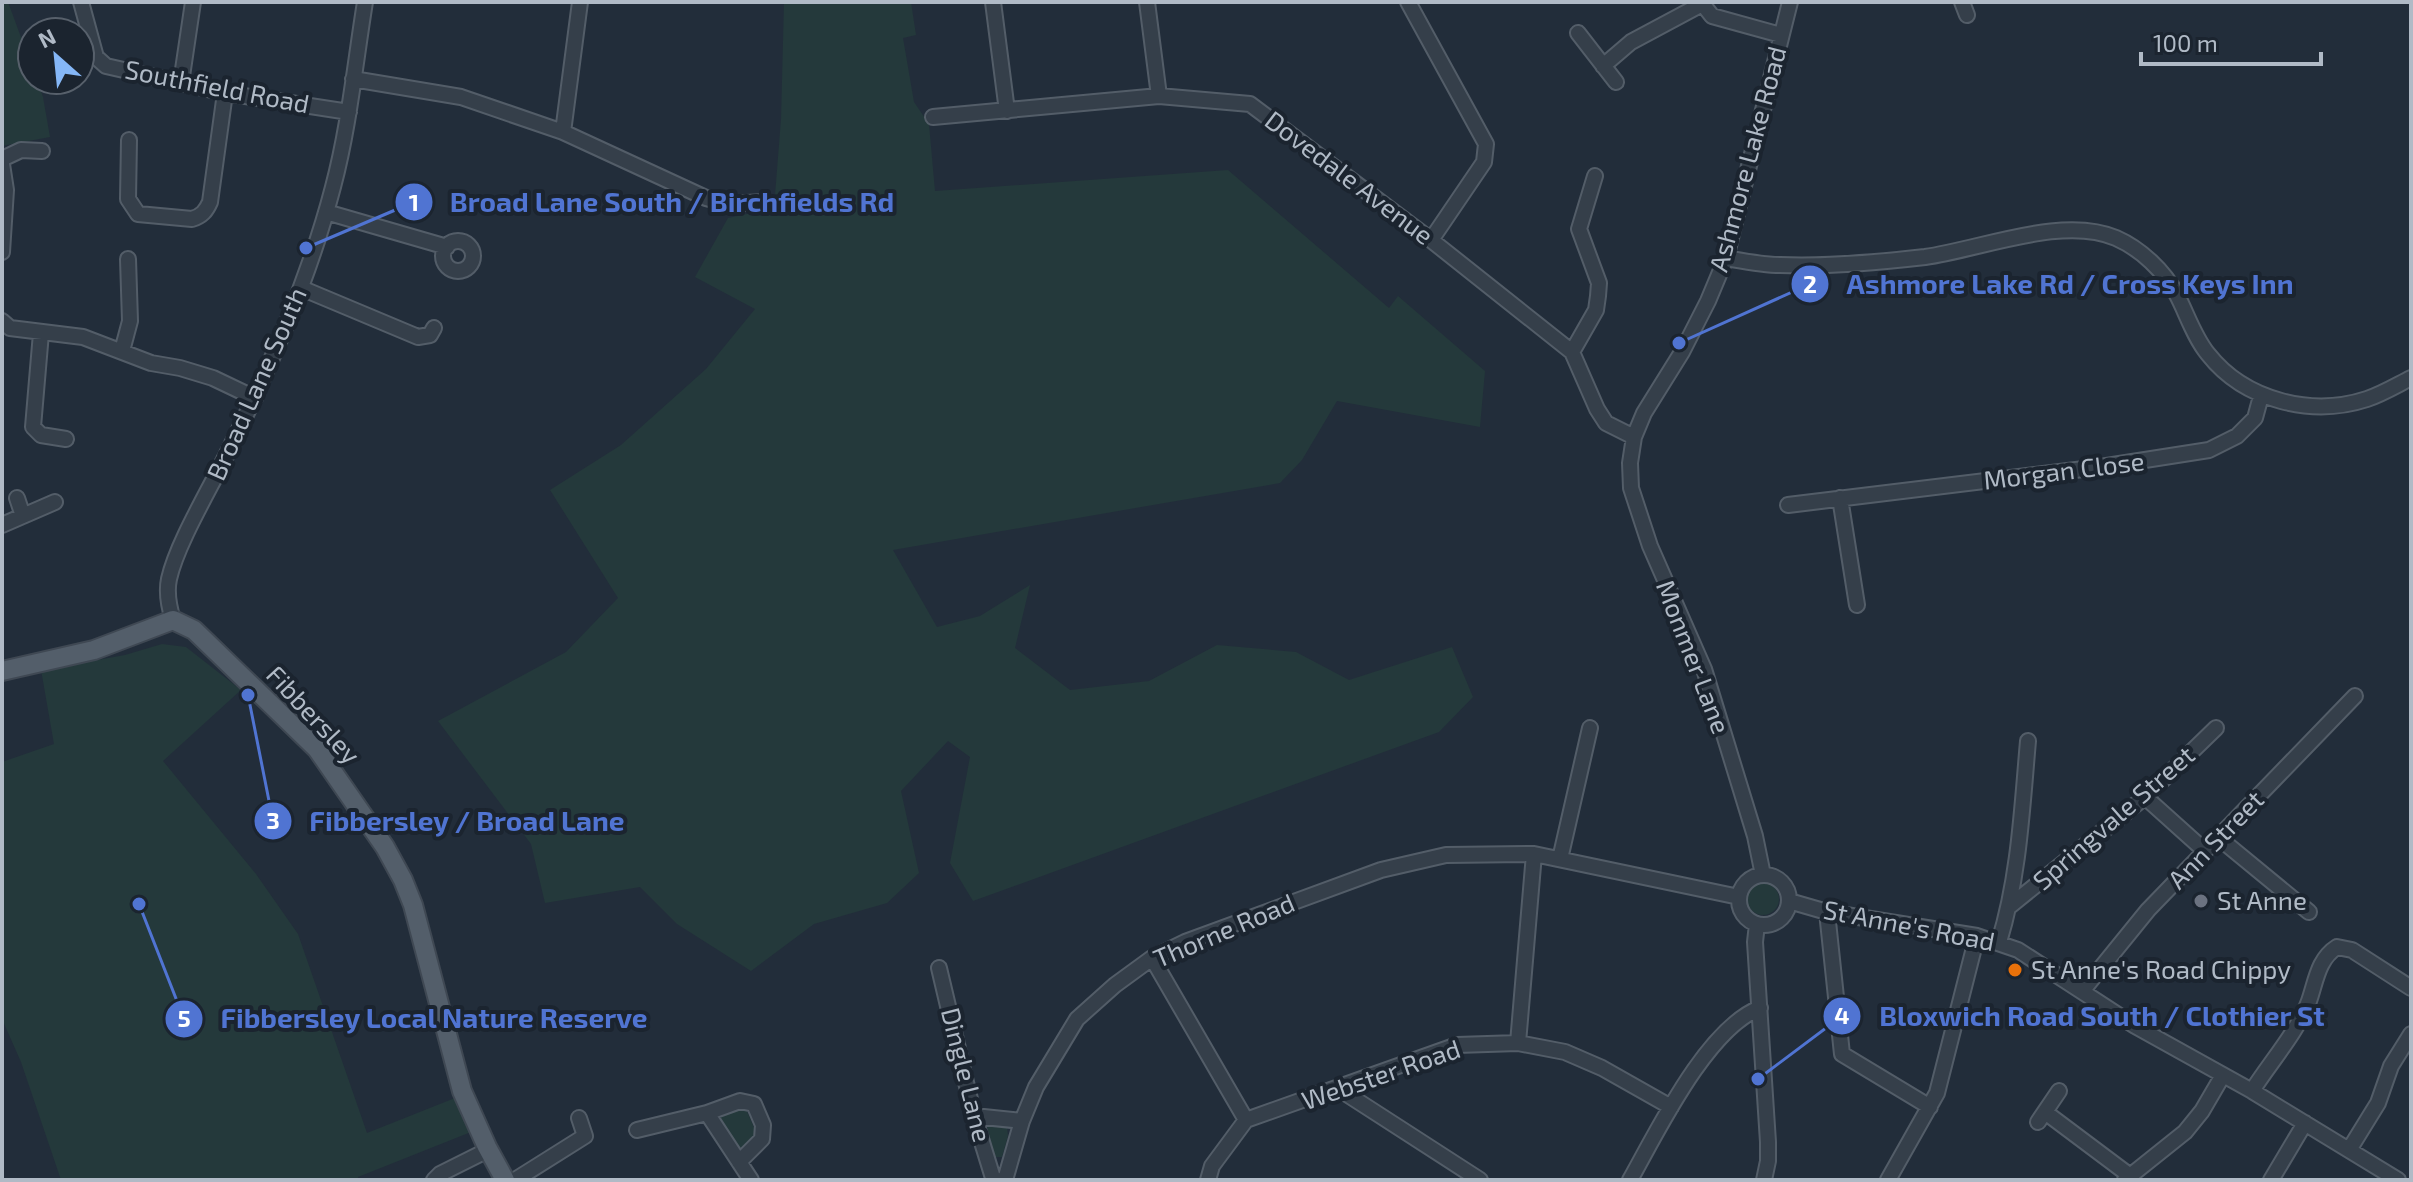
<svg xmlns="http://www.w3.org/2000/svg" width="2413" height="1182" font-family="'Exo 2',sans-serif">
<rect width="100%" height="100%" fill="#222d3a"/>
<!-- green -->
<path fill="#24393b" d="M 2,2 L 8,2 L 32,67 L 32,80 L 37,80 L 43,97 L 50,137 L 2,146 Z
M 784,2 L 911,2 L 916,35 L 903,38 L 914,102 L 929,124 L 935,191 L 1228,170 L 1389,308 L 1398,296 L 1485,371 L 1480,427 L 1337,401 L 1302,460 L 1280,483 L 893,550 L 937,627 L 980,616 L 1030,585 L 1015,648 L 1070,690 L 1149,681 L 1217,645 L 1296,652 L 1349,680 L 1452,647 L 1473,697 L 1439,732 L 973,901 L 950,863 L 970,757 L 948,741 L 901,791 L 919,873 L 887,903 L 814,924 L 751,971 L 677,924 L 640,887 L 545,903 L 531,844 L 438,721 L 566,652 L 618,598 L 550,490 L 621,445 L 706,369 L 755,309 L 695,277 L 728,218 L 774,208 L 781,119 Z
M 162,644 L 186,647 L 241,690 L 163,761 L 256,874 L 298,934 L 367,1133 L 455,1098 L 471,1132 L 358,1177 L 359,1180 L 61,1180 L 21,1062 L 2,1019 L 2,762 L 54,744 L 41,670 L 125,655 Z
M1747 899a16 16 0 1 1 32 0a16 16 0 1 1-32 0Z
M 734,1106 L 745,1107 L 757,1134 L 751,1145 L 741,1149 L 725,1131 L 720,1120 L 724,1111 Z
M 987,1127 L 1007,1127 L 1008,1136 L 1002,1157 L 994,1157 Z"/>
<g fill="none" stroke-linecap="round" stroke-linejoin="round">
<defs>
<path id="minor" d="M 81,2 L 96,57 L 106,66 L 225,93 L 349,112
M 993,2 L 1007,111
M 1147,2 L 1159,96
M 1408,2 L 1486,144 L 1484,162 L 1431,240
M 1701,2 L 1712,16 L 1781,35
M 1962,2 L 1967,15
M 1578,33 L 1616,82
M 1603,66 L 1631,42 L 1702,4
M 353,79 L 461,97 L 563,132 L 706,198 L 728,204 L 766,202
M 181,83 L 193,2
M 933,117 L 1159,96 L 1250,104 L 1431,240 L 1572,352 L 1597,409 L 1606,423 L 1634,437
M 563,132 L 580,2
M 129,140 L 128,199 L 138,214 L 192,219 C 202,216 206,211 210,202 L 225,93
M 2,159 L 21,150 L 42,151
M 2,164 L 6,190 L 2,252
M 326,212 L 447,247
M443 256a15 15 0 1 1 30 0a15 15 0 1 1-30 0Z
M 1726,258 C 1743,261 1762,265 1780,265 C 1824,267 1881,262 1925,257 C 1982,249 2063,215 2116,238 C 2141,249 2164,271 2177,295 C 2187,314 2194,337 2208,354 C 2245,401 2312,417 2367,399 C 2382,394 2397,385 2411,378
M 301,288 L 418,337 L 430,335 L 434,328
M 2,321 L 10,328 L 83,337 L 151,363 L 180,368 L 213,378 L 255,398
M 41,333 L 33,427 L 41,435 L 66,439
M 122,351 L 130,321 L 128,259
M 1572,352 L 1596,310 L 1598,296 L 1599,283 L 1579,229 L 1595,176
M 17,498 L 23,516
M 1840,498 L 1857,605
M 1788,505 L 2100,467 L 2209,450 L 2237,436 L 2255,418 L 2261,396
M 2,525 L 55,502
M 173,620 C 169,607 166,593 169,579 C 177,543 211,487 228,452 C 270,367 309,279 333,187 C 349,127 355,64 365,2
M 2145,797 L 2204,850
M 2219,838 L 2309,912
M 1560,859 L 1590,728
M 1763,875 L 1755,836 L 1704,669 L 1650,546 L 1631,488 L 1630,463 L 1634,437 L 1644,413 L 1682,352 L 1708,301 L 1726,258 L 1790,2
M1739 900a25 25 0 1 1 50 0a25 25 0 1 1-50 0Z
M 1789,901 L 1827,912 L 1977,936 L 2018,950 L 2135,1026 L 2252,1091 L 2398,1180
M 2010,906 L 2145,797 L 2216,728
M 1827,912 L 1842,1054 L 1930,1107
M 1757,924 L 1755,942 L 1768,1142 L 1768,1161 L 1764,1180
M 1999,942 C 2019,877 2022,809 2028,741
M 1152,958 L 1246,1120
M 939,968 L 974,1116 L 993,1178 L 997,1180
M 2083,990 L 2148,910 L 2355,696
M 1518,1043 L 1534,854
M 1339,1089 L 1480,1180
M 2252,1091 C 2269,1064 2298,1031 2309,1001 C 2316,981 2318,959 2337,947 L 2352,950 L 2411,988
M 2045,1112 L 2129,1175
M 707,1113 L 740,1101 L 754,1104 L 763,1125 L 762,1139 L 739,1162
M 974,1116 L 1022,1121
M 2038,1122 L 2059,1091
M 637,1130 L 707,1113 L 751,1180
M 2349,1150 L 2378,1103 L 2391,1066 L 2411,1034
M 434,1180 L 440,1174 L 488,1150
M 515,1180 L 585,1136 L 579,1118
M 1005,1180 L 1022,1121 L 1036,1087 L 1077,1019 L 1115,985 L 1152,958 L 1185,942 L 1381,870 L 1446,855 L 1534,854 L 1739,897
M 1208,1180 L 1212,1166 L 1246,1120 L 1457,1045 L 1518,1043 L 1565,1052 L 1602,1068 L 1671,1107
M 1630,1180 C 1657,1132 1707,1028 1760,1008
M 1888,1180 L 1937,1093 L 1977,936
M 2125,1180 L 2185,1132 L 2202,1111 L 2223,1075
M 2271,1180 L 2305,1123"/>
<path id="major" d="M 2,671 L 94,650 L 173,620 L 194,630 L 317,749 L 385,847 L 403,880 L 413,905 L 462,1091 L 487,1147 L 505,1180"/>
</defs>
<!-- minor casing -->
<use href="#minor" stroke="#535d68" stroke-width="18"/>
<!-- major casing -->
<use href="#major" stroke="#3f4853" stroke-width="22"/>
<!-- minor -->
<use href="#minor" stroke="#353f4a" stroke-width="14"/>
<!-- major -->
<use href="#major" stroke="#535e6a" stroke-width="18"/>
</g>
<!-- markers -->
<circle fill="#6b7280" stroke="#1b242f" stroke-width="3" cx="2201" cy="901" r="8"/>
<circle fill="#e8710a" stroke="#1b242f" stroke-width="3" cx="2015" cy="970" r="8"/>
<g text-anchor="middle" stroke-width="8" stroke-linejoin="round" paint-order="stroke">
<!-- street labels -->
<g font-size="26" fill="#b0bac6" stroke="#1b242f">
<text transform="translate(217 87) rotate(11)" y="9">Southfield Road</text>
<text transform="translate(1748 159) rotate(-75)" y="9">Ashmore Lake Road</text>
<text transform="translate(1349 178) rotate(37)" y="9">Dovedale Avenue</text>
<text transform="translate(257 384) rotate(-66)" y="9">Broad Lane South</text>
<text transform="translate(2064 471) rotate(-7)" y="9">Morgan Close</text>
<text transform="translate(1693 657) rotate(69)" y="9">Monmer Lane</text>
<text transform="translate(313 715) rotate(47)" y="9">Fibbersley</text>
<text transform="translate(2114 818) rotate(-41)" y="9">Springvale Street</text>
<text transform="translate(2216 840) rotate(-46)" y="9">Ann Street</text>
<text transform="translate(1909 926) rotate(11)" y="9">St Anne's Road</text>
<text transform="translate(1224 931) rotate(-23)" y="9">Thorne Road</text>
<text transform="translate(966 1075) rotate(76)" y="9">Dingle Lane</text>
<text transform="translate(1381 1075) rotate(-19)" y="9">Webster Road</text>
</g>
<!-- poi labels -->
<g font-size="26" fill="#b0bac6" stroke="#1b242f" text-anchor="start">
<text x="2217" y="910">St Anne</text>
<text x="2031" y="979">St Anne's Road Chippy</text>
</g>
</g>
<!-- callouts -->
<path fill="none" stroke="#5074d2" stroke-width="3" d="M306 248L414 202M1679 343L1810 284M248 695L273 821M1758 1079L1842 1016M139 904L184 1019"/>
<g fill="#5074d2" stroke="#1b242f" stroke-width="3">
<circle cx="306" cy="248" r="8"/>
<circle cx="1679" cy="343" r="8"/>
<circle cx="248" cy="695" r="8"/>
<circle cx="1758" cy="1079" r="8"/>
<circle cx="139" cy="904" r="8"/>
<circle cx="414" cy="202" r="20"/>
<circle cx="1810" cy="284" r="20"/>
<circle cx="273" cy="821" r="20"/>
<circle cx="1842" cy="1016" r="20"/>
<circle cx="184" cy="1019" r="20"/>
</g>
<g font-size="24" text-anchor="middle" font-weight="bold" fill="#fff">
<text x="414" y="211">1</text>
<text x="1810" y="293">2</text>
<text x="273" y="829">3</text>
<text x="1842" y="1024">4</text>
<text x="184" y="1027">5</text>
</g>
<g font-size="28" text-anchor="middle" font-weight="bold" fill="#5074d2" stroke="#1b242f" stroke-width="8" stroke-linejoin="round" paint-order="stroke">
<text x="672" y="212">Broad Lane South / Birchfields Rd</text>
<text x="2070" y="294">Ashmore Lake Rd / Cross Keys Inn</text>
<text x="467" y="831">Fibbersley / Broad Lane</text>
<text x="2102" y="1026">Bloxwich Road South / Clothier St</text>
<text x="434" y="1028">Fibbersley Local Nature Reserve</text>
</g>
<!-- border -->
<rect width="2413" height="1182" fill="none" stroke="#b0bac6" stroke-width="8"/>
<!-- north arrow -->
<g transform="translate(56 56) rotate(333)"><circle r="38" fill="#1b242f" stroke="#57606b" stroke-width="2"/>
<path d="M0-6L14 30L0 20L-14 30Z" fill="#85b7f7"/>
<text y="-12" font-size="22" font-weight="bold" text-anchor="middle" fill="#b0bac6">N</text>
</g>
<!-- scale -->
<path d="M2141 52v12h180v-12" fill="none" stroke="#b0bac6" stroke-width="4"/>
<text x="2153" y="52" font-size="24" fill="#b0bac6" stroke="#1b242f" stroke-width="6" paint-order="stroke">100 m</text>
</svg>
